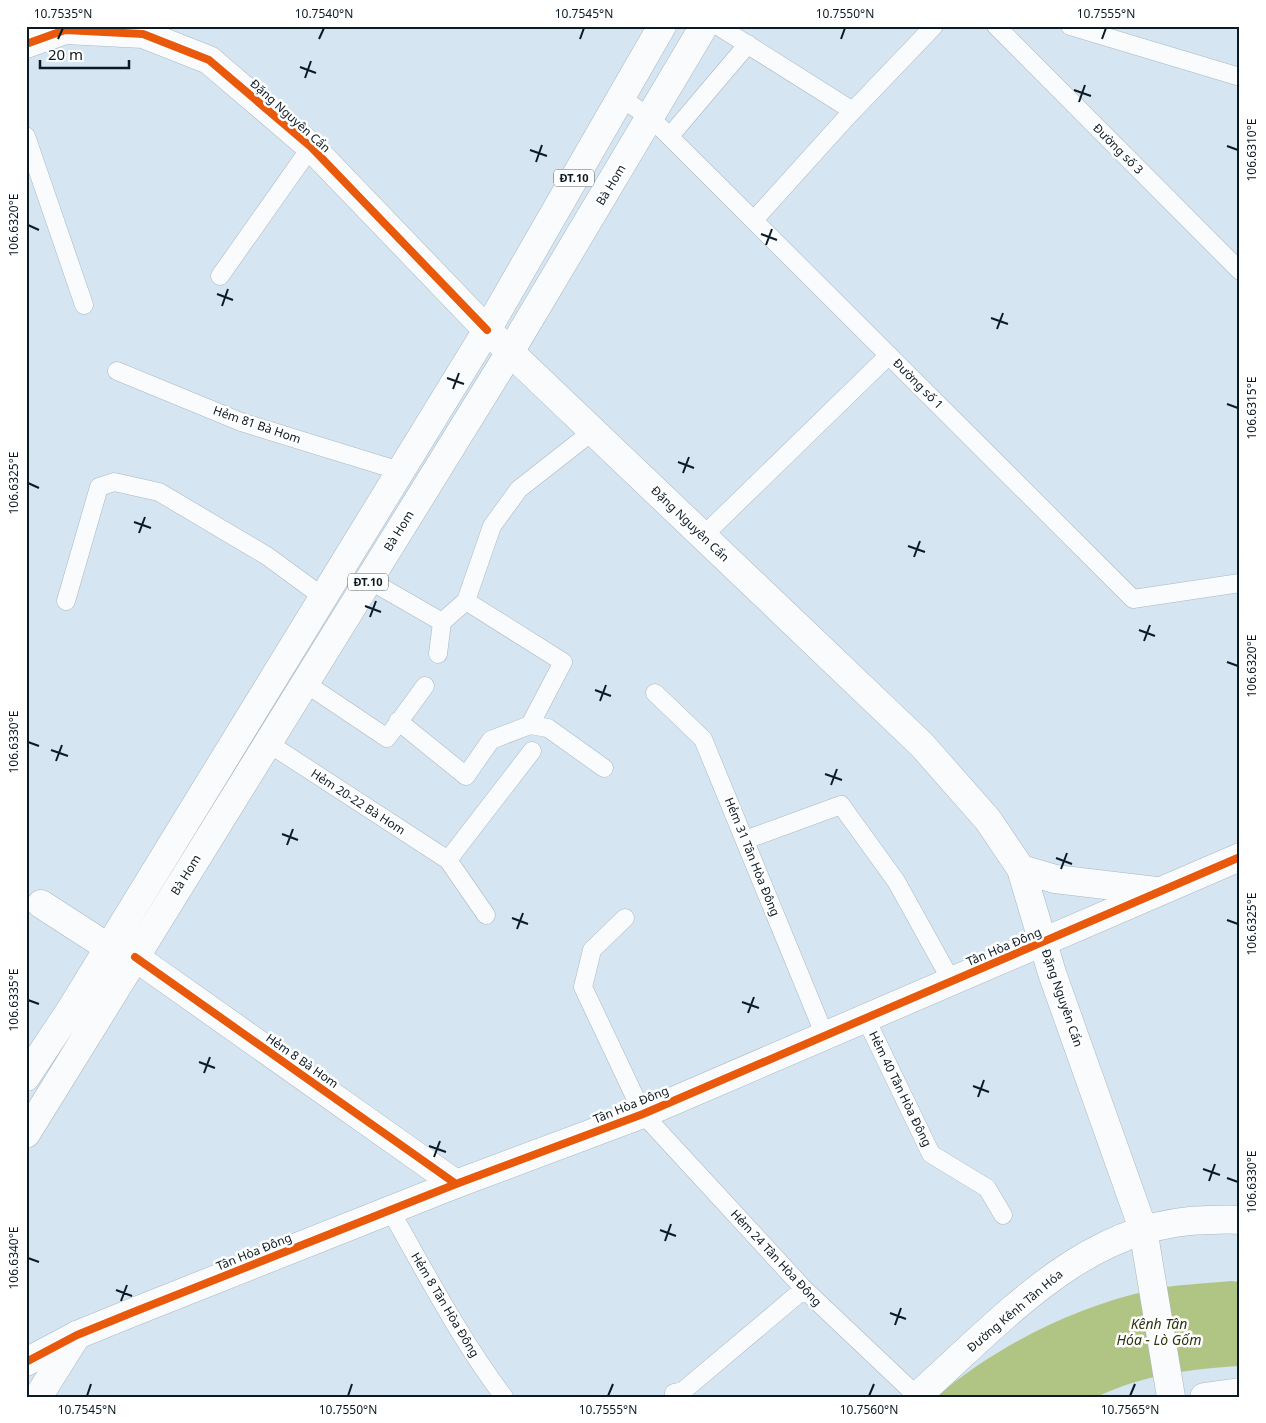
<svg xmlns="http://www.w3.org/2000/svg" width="1266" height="1423" font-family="'Noto Sans',sans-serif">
<rect width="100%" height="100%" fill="#d5e5f1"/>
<!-- water -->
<path fill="#b0c584" d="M 1231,1281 L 1240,1282 L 1240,1366 C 1192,1369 1141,1375 1097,1397 L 936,1397 C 997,1346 1073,1307 1151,1290 C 1176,1284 1204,1284 1231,1281 Z"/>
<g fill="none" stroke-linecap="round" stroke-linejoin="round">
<defs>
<path id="lane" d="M 718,26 L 853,111
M 996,26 L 1240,271
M 1070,26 L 1240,77
M 621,98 L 651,118 L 1133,599 L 1240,583
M 26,136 L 84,305
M 670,136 L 748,44
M 754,220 L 846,118 L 934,26
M 220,276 L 311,147
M 117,371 L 241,422 L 400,471
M 703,536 L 889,355
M 369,580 L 442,622
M 66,601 L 99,487 L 114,482 L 159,492 L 267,556 L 323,597
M 466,601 L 563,662 L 530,725
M 438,654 L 442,622 L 466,601 L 492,526 L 519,489 L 593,431
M 305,683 L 387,738 L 425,686
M 655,693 L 703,739 L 825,1036
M 398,721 L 466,776 L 491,740 L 530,725 L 548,728 L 604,768
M 268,743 L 448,860 L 486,915
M 745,840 L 841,805 L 896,881 L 952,982
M 448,860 L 532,751
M 625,918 L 592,950 L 583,987 L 643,1114 L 804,1289 L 917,1396
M 866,1019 L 931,1154 L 987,1188 L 1003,1215
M 390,1210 C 426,1273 460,1339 504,1397
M 674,1397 L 674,1393 L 683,1391 L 804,1289"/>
<path id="street" d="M 41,904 L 109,948
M 135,957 L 456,1184"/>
<path id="secondary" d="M 26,44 L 65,30 L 143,34 L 209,60 L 311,147 L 487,330 L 922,745 L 988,820 L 1021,869 L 1052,973 L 1143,1229 L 1171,1397
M 1021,869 L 1055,879 L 1156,891
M 26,1362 L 77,1335 L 131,1313 L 456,1184 L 643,1114 L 1240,857
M 916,1397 C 1002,1321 1086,1221 1209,1220 C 1219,1220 1230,1219 1240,1220
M 1204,1397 L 1240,1392"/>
<path id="primary" d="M 26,1077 L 71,1009 L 487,330 L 662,26
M 26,1134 L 510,352 L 704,26
M 38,1397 L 77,1335"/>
</defs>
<!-- lane casing -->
<use href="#lane" stroke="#aab7c2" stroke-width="19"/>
<!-- street casing -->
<use href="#street" stroke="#aab7c2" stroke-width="29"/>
<!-- secondary casing -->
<use href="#secondary" stroke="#aab7c2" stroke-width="29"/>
<!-- primary casing -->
<use href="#primary" stroke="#aab7c2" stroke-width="29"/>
<!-- lane -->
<use href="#lane" stroke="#f9fbfd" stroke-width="18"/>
<!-- street -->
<use href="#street" stroke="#f9fbfd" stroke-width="28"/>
<!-- secondary -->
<use href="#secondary" stroke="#f9fbfd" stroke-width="28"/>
<!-- primary -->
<use href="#primary" stroke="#f9fbfd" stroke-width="28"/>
<defs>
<path id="cycleway" d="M 26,44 L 65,30 L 143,34 L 209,60 L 311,147 L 487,330
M 135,957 L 456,1184
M 26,1362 L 77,1335 L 131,1313 L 456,1184 L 643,1114 L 1240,857"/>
</defs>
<!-- cycleway casing -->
<use href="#cycleway" stroke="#fff" stroke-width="11"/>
<!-- cycleway -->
<use href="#cycleway" stroke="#e8590c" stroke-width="8"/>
</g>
<!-- ticks -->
<path fill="none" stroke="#0c1a23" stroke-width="2" d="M 58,39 L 63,28M 319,39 L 324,28M 580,39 L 584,28M 841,39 L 845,28M 1102,39 L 1106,28M 300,67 L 316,73M 305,78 L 311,61M 1074,90 L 1091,96M 1079,102 L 1085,85M 1227,146 L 1238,150M 530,150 L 547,156M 536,162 L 542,145M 28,225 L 39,230M 761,234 L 777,240M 766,245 L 772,229M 217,294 L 233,300M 222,306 L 228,289M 991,318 L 1008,324M 997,329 L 1003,313M 447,378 L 464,384M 453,389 L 459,373M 1227,404 L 1238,408M 678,462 L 694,468M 683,473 L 689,457M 28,483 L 39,488M 134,522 L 151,528M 139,533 L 145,517M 908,546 L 925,552M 914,557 L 920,541M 365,606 L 381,612M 370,617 L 376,601M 1139,630 L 1155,636M 1144,641 L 1150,625M 1227,662 L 1238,666M 595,690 L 611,696M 600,701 L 606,685M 28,742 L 39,746M 51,750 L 68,756M 56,761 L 62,745M 825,774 L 842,780M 831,785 L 837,769M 282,834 L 298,840M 287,845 L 293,829M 1056,858 L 1072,864M 1061,869 L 1067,853M 512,918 L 528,924M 1227,920 L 1238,924M 517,929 L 523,913M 28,1000 L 39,1004M 742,1002 L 759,1008M 748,1013 L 754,997M 199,1062 L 215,1068M 204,1073 L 210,1057M 973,1086 L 989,1092M 978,1097 L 984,1080M 429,1146 L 446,1152M 434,1157 L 440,1141M 1203,1169 L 1220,1175M 1227,1178 L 1238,1182M 1209,1181 L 1215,1164M 660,1230 L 676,1236M 665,1241 L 671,1224M 28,1258 L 39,1262M 116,1290 L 132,1296M 121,1301 L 127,1285M 890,1313 L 906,1319M 895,1325 L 901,1308M 87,1396 L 91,1384M 348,1396 L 352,1384M 608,1396 L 613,1384M 869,1396 L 874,1384M 1130,1396 L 1135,1384"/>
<g text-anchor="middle" stroke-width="5" stroke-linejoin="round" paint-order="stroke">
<!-- shield labels -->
<g fill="#fff" stroke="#555f65" stroke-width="1">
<rect x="554" y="169.5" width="40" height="17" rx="4"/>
<rect x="348" y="573.5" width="40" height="17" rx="4"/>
</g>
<g font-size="11" font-weight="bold" fill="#0c1a23">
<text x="574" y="182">ĐT.10</text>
<text x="368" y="586">ĐT.10</text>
</g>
<!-- street labels -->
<g font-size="12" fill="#0c1a23" stroke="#fff">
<text transform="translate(290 116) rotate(42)" y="4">Đặng Nguyên Cẩn</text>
<text transform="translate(1118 149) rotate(45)" y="4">Đường số 3</text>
<text transform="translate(611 185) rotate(-59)" y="4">Bà Hom</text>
<text transform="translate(918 384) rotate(45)" y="4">Đường số 1</text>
<text transform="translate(257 425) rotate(19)" y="4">Hẻm 81 Bà Hom</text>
<text transform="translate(690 524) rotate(44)" y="4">Đặng Nguyên Cẩn</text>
<text transform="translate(399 531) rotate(-58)" y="4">Bà Hom</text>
<text transform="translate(358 802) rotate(33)" y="4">Hẻm 20-22 Bà Hom</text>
<text transform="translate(752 857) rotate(68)" y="4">Hẻm 31 Tân Hòa Đông</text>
<text transform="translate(186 875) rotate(-58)" y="4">Bà Hom</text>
<text transform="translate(1004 947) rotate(-23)" y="4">Tân Hòa Đông</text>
<text transform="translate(1062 998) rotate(71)" y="4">Đặng Nguyên Cẩn</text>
<text transform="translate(302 1061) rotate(35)" y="4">Hẻm 8 Bà Hom</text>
<text transform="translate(900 1089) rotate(64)" y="4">Hẻm 40 Tân Hòa Đông</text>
<text transform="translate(631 1105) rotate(-22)" y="4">Tân Hòa Đông</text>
<text transform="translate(254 1252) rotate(-22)" y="4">Tân Hòa Đông</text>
<text transform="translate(776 1258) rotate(47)" y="4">Hẻm 24 Tân Hòa Đông</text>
<text transform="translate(445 1305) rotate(59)" y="4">Hẻm 8 Tân Hòa Đông</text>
<text transform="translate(1015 1311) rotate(-40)" y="4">Đường Kênh Tân Hóa</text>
</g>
<!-- water labels -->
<g font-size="14" font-style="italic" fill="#2c340b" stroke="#fff">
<text x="1159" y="1329">Kênh Tân<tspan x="1159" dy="16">Hóa - Lò Gốm</tspan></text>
</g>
</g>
<!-- border -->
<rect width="1266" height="1423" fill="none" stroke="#ffffff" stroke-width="55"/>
<!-- scale -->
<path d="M40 60v8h89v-8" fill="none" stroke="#0c1a23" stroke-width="2.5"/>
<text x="48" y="60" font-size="15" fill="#0c1a23" stroke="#ffffff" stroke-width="4" paint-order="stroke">20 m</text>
<rect x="28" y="28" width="1210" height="1368" fill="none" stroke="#0c1a23" stroke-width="2"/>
<g font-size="12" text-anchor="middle" fill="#0c1a23">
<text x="63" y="18">10.7535°N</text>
<text x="324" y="18">10.7540°N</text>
<text x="584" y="18">10.7545°N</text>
<text x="845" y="18">10.7550°N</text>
<text x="1106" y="18">10.7555°N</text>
<text transform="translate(1252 150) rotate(-90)" y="4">106.6310°E</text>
<text transform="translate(14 225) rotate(-90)" y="4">106.6320°E</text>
<text transform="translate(1252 408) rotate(-90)" y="4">106.6315°E</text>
<text transform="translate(14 483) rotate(-90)" y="4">106.6325°E</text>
<text transform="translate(1252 666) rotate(-90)" y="4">106.6320°E</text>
<text transform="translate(14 742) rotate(-90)" y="4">106.6330°E</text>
<text transform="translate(1252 924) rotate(-90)" y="4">106.6325°E</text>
<text transform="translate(14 1000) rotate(-90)" y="4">106.6335°E</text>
<text transform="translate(1252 1182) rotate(-90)" y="4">106.6330°E</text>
<text transform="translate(14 1258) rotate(-90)" y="4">106.6340°E</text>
<text x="87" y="1414">10.7545°N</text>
<text x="348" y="1414">10.7550°N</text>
<text x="608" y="1414">10.7555°N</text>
<text x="869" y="1414">10.7560°N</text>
<text x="1130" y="1414">10.7565°N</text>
</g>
</svg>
